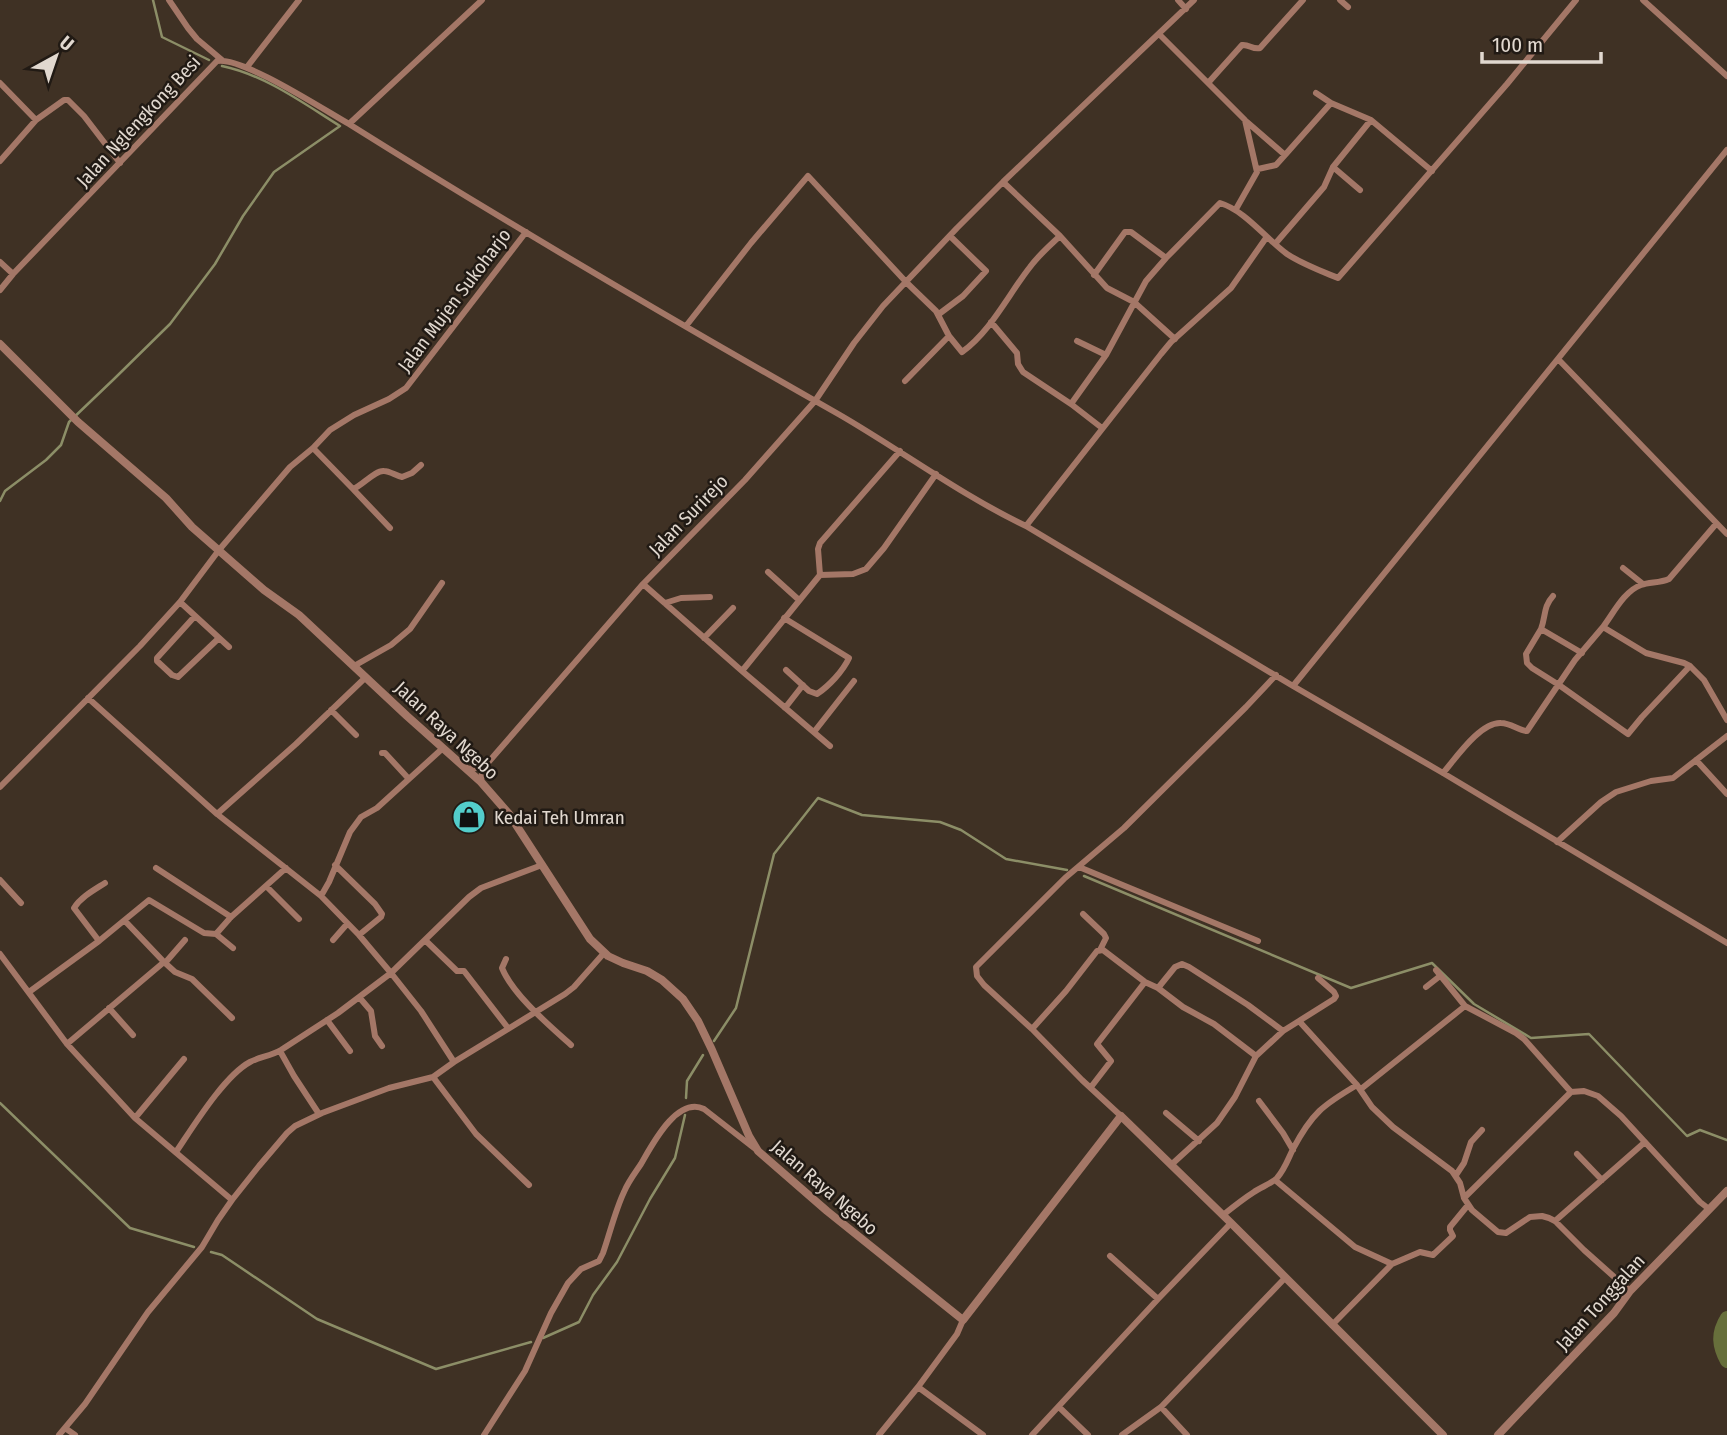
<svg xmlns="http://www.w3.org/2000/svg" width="1727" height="1435" font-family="'Fira Sans Condensed',sans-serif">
<rect width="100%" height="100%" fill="#3f3124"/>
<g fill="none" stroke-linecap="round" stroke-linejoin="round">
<!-- stream -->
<path stroke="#8c8e67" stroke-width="2.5" d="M 153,0 L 162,37 L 209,60
M 0,501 L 5,491 L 46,460 L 61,445 L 69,422 L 114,379 L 170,324 L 215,264 L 243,216 L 274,172 L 340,126 C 303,103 265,75 222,66
M 1084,876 L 1351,988 L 1432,963 L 1474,1004 L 1531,1038 L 1589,1034 L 1687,1136 L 1700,1130 L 1727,1140
M 714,1041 L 736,1008 L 774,854 L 818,798 L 862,815 L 940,822 L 961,830 L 1006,859 L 1067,870
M 686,1098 L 687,1081 L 703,1055
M 0,1103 L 130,1228 L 194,1247
M 211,1252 L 222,1255 L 317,1319 L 436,1369 L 531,1342
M 543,1338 L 579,1322 L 593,1295 L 617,1262 L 650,1199 L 675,1158 L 685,1115"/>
<!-- river -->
<path stroke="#676f3b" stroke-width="14" d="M 1727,1318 C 1717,1334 1719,1346 1727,1361"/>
<!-- minor -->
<path stroke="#a47767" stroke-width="6" d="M 169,0 L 188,28 L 197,39 L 222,60
M 1178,0 L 1186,9
M 1340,0 L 1348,7
M 1643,0 L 1727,76
M 1159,34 L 1245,120 L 1257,172 L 1236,209
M 247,67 L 299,0
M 0,83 L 36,120 L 64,100 L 68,100 L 84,116 L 120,163
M 1208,83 L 1242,45 C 1249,44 1253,50 1260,48 L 1303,0
M 1316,93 L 1331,103 L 1371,120 L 1432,171
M 1247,122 L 1285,155 L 1331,103
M 349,124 C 510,225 674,321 840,415 C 902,451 961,495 1026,526 L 1293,686 L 1443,773 L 1727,943
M 0,161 L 36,120
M 1333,167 L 1360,190
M 1258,169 L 1276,165 L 1285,155
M 1003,182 L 1060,236 L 1107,288 L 1134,302 L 1175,339
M 1275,244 L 1324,187 L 1333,167 L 1371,120
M 0,262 L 13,274
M 1094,275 L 1125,232 L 1131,232 L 1166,258
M 0,290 L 13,274 L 217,61 C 241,56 324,110 349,124 L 482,0
M 939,314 L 963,296 L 986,271 L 950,236
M 991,322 L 1017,353 L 1018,364 L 1023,372 L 1071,404 L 1102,428
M 686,326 L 751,243 L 808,176 L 907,283 L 936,311 L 949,336
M 1077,341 L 1106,355
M 1558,359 L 1727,534
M 905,381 L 949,336 L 962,352 C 991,331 1008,295 1030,267 C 1038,256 1049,246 1060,236
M 1071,404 L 1106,355 L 1146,281 L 1166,258 L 1220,203 C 1246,211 1265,238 1287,254 C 1302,264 1321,271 1338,278 L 1507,84 L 1576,0
M 313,448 L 353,489 C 362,486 375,470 384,471 C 390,471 396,476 402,477 L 412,473 L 421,465
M 353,489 L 390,528
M 1026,526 L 1161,354 L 1171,342 L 1231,288 L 1266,238
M 1623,568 L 1643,584
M 768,572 L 799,600
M 820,575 L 853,574 L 866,569 L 884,548 L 936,474
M 643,584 L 742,671 L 830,746
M 1553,596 C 1543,607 1546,616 1541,629 L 1582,653
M 180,602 L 229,647
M 665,603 L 681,598 L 710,597
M 195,616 L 157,658 L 157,661 L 172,675 L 178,677 L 219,638
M 784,618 L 849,658 C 843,671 829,686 817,694 L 809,691 L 786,670
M 1603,627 C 1613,614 1624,591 1641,585 C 1650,582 1660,583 1669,579 L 1716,524
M 1541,629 L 1526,654 L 1527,663 L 1532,668 L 1559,685 L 1628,734 L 1642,717 L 1690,666 L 1704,680 L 1727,720
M 704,638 L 733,608
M 354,666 L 391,645 L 410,629 L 442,583
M 742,671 L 820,575 L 818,549 L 820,543 L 900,451
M 366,677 L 296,744 L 217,814 L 321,896 L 359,935 L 391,973 L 421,1011 L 454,1062
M 1293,686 L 1727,150
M 88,698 L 217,814
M 785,708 L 803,685
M 331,710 L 356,735
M 814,732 L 854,681
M 382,753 L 385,753 L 408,778
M 1696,760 L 1727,794
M 467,769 L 476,768 L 486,765
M 1443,773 C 1456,758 1480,722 1501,723 C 1511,723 1519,731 1527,731 L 1575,660 L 1603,627 L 1646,653 L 1684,663 L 1690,666
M 481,782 L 482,772 L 486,765 L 643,584 L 745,480 L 815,401 L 854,343 L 883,306 L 957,228 L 1003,182 L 1194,0
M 0,787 L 140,646 L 180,602 L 219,550 L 290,467 L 313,448 L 330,430 L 354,415 L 389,399 L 406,388 L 526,232
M 1557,842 L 1601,802 L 1616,792 L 1651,781 L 1673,778 L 1727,736
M 335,865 L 375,904 L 382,914 L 381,917 L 359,935
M 1079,867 L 1258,941
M 156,868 L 231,917
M 0,880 L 21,903
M 266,886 L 299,919
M 321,896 L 329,882 L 350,832 L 361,817 L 377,808 L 443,748
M 1083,914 L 1104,934 L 1106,938 L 1100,950
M 333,940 L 347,924
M 425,940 L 457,971 L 464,971 L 508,1028
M 99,941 L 74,908 C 81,897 94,890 105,883
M 233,948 L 216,934 L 231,917 L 286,868
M 0,954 L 67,1044 L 135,1118 L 232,1200
M 506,959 L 502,968 C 513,995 550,1026 571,1045
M 164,962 L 175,972 L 192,979 L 232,1018
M 165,963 L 185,940
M 1436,970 L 1465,1006
M 1426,987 L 1440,976
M 1158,988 L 1183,1007 L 1214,1024 L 1256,1056 L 1235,1097 L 1217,1123 L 1171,1165
M 29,992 L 99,941 L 149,900 L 204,933 L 216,934
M 359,997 L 371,1011 L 375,1036 L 382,1046
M 109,1008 L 133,1035
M 327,1020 L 350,1051
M 1299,1021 L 1334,999 L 1336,996 L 1334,992 L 1318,978
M 1032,1029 L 1066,991 L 1097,951 L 1103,950 L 1145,982 L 1158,988 L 1175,967 L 1182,964 L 1189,967 L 1248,1005 L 1283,1031 L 1299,1021 L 1357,1085
M 67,1044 L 164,962 L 125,921
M 280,1051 L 294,1076 L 319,1114
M 1256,1056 L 1283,1031
M 433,1077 L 476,1134 L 529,1185
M 1091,1087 L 1111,1061 L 1097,1044 L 1145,982
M 1361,1089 L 1465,1006 L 1516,1033 L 1524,1039 L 1571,1092 L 1464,1198
M 1571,1092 L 1584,1091 L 1598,1096 L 1621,1116 L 1700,1202 L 1709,1209
M 1259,1101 L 1283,1133 L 1293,1150
M 1166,1113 L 1199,1141
M 1121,1116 L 1082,1080 L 1032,1029 L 984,985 L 977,976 L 976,967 L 1065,878 L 1124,828 L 1246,707 L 1276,675
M 135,1118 L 184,1059
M 176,1152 C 193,1127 224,1076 250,1062 C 259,1057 271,1056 281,1050 L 338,1013 L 391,973 L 469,897 L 481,888 L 542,865
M 1577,1154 L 1602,1180
M 1456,1175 L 1464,1163 L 1471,1142 L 1482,1130
M 1275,1180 L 1355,1247 L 1392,1264
M 1223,1215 C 1233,1207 1243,1199 1254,1192 C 1261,1187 1271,1184 1277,1178 C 1285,1169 1288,1159 1293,1149 C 1312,1113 1323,1105 1357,1085 L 1372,1107 L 1393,1127 L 1452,1171 L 1460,1183 L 1464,1198 L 1472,1210 L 1498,1232 L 1506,1233 L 1530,1217 L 1542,1216 L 1549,1218 L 1555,1221 L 1584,1250 L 1630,1291
M 1555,1221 L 1645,1142
M 1110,1256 L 1158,1299 L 1231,1223
M 963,1320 L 957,1334 L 918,1387 L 983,1435
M 1332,1325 L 1392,1264 L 1420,1252 L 1433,1255 L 1453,1236 L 1450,1230 L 1450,1227 L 1468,1205
M 1161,1407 L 1187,1435
M 1061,1409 L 1088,1435
M 65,1428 L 75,1435
M 59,1435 L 85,1404 L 148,1312 L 202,1247 L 218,1220 L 232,1200 L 259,1166 L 287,1133 L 295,1126 L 322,1113 L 389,1088 L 433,1077 L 454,1062 L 565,994 L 574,987 L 604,953
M 484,1435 L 525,1371 L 551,1313 L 568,1283 L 581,1269 L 599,1261 L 603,1253 C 610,1233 615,1211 624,1192 C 628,1182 635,1173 641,1164 C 652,1145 677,1096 704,1109 L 754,1148
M 879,1435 L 918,1387
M 1032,1435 L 1158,1299
M 1122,1435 L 1161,1407 L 1285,1278"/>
<!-- tertiary -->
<path stroke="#a47767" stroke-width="8" d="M 0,344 L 78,422 L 166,498 L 192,527 L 264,590 L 299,615 L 407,716 L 481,782 L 509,814 L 590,939 L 608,956 L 623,963 L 647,971 L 662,980 L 683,999 L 698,1021 L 712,1050 L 749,1136 L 758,1151 L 827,1211 L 963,1320 L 1121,1116 L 1231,1223 L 1443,1435
M 1498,1435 L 1614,1313 L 1630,1291 L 1727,1191"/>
</g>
<!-- icons -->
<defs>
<symbol id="shop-disc" viewBox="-11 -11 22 22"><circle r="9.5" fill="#53cdcb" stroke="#211a14"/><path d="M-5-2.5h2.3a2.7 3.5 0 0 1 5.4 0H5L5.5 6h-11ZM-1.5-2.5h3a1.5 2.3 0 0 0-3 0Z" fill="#111"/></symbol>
</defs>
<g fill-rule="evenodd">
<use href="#shop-disc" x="450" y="798" width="38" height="38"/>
</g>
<g text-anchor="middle" stroke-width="5" stroke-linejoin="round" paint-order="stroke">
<!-- street labels -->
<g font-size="19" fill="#e1d8cf" stroke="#211a14">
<text transform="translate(138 121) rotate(-47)" y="7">Jalan Nglengkong Besi</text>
<text transform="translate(454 300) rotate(-53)" y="7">Jalan Mujen Sukoharjo</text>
<text transform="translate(688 515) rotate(-46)" y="7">Jalan Surirejo</text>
<text transform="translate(447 730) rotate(43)" y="7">Jalan Raya Ngebo</text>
<text transform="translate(825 1187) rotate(41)" y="7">Jalan Raya Ngebo</text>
<text transform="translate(1600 1302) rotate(-48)" y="7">Jalan Tonggalan</text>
</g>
<!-- poi labels -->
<g font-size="19" fill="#e1d8cf" stroke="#211a14" text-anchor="start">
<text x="494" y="824">Kedai Teh Umran</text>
</g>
</g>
<!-- north arrow -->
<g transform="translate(56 56) rotate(40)" stroke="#211a14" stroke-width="5" paint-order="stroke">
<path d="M0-5L12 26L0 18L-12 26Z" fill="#e1d8cf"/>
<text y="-10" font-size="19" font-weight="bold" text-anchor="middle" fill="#e1d8cf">U</text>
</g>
<!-- scale -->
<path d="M1482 52v10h119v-10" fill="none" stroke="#e1d8cf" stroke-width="3.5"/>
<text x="1492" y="52" font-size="21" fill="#e1d8cf" stroke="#211a14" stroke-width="5" paint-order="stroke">100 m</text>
</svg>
